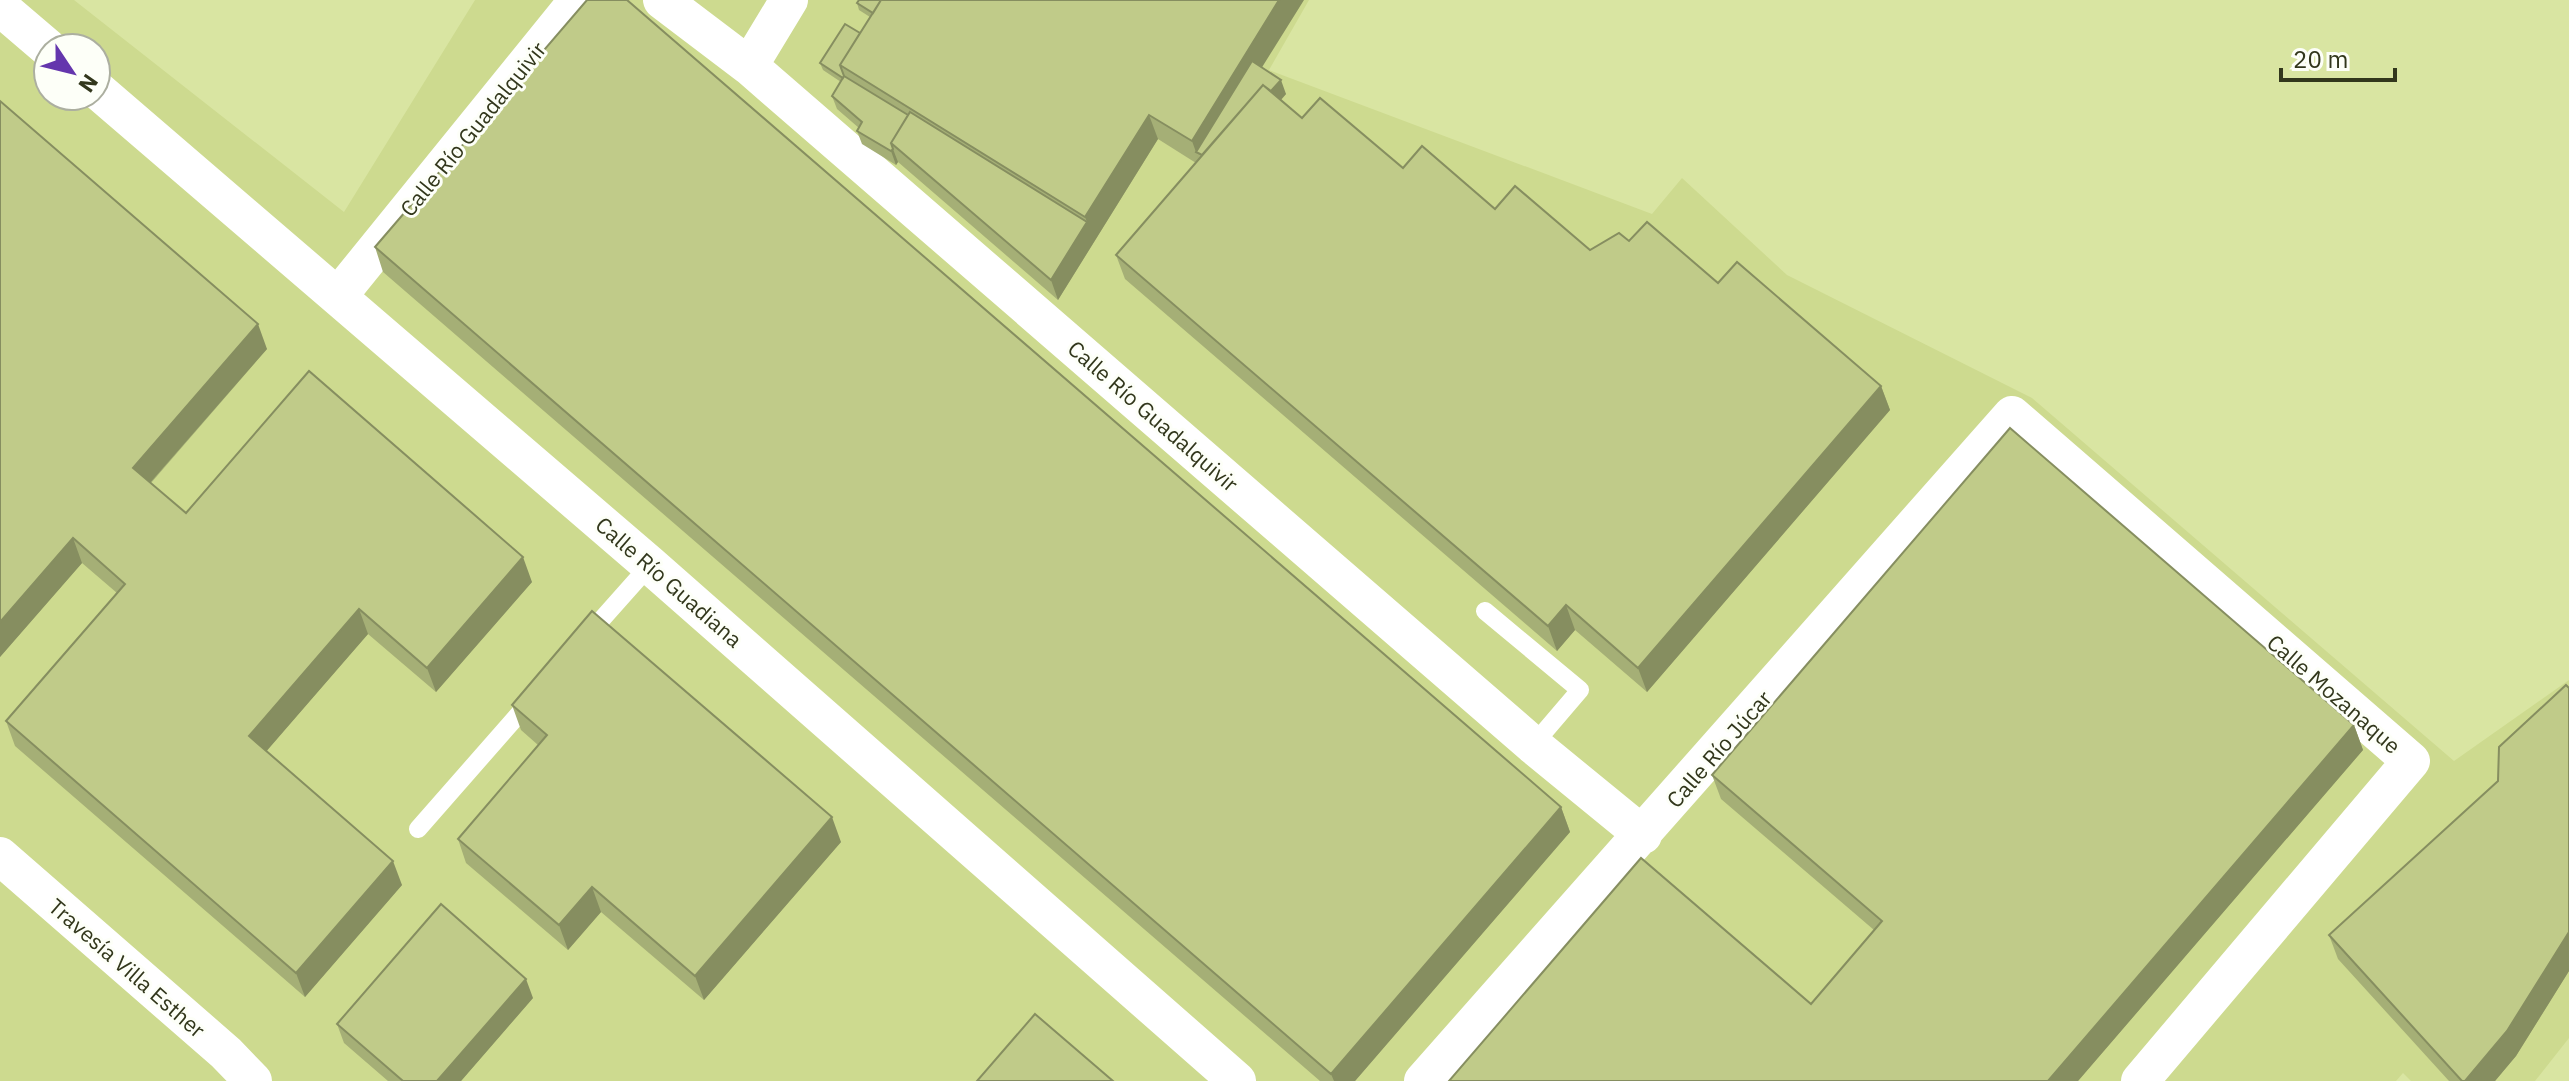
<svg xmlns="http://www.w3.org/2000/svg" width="2569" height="1081" font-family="'IBM Plex Sans',sans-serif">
<rect width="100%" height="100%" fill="#d9e5a2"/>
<!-- built -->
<path fill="#cdda8f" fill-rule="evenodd" d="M 0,0 L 74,0 L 344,212 L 475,0 L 1309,0 L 1269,70 L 1652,214 L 1682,178 L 1787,275 L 2032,398 L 2454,761 L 2569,680 L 2569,1038 L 2535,1081 L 2411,1081 L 2403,1073 L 2396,1081 L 0,1081 ZM 48,48 L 96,48 L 96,96 L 48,96 Z"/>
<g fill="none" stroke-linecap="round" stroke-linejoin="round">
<!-- lane -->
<path stroke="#fff" stroke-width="18" d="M 1485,611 L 1580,690 L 1533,745
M 586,637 L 650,565
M 418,829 L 532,699"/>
<!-- street -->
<path stroke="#fff" stroke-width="38" d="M 662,0 L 749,66 L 1533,745 L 1643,835
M 0,7 L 48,48
M 749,66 L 789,0
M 96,89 L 650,565 L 1237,1081
M 339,295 L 578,0
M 0,856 L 226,1053 L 253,1081
M 1423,1081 L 2012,415 L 2411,761 L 2140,1081"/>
</g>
<!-- wall -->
<path fill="#a5af76" d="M 857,3 L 1262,68 L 1286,94 L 1281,100 L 1302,118 L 1403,168 L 1590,250 L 1629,241 L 1718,283 L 1881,386 L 1890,410 L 1647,692 L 1575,630 L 1557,651 L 1125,279 L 1116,255 L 1196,163 L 1158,139 L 1058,300 L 898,162 L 896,165 L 862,144 L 857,131 L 859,128 L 837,109 L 832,96 L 841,82 L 823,70 L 820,63 L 860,33 L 870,17 L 859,10 Z
M 0,101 L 267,349 L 151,483 L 186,513 L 532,582 L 436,692 L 368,634 L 266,751 L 402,885 L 305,997 L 15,746 L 6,721 L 117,593 L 82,563 L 0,657 Z
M 375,247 L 1561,807 L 1570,832 L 1355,1081 L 1320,1081 L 383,272 Z
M 2569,688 L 2569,971 L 2516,1056 L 2495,1081 L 2449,1081 L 2338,959 L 2329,935 L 2498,781 Z
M 512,705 L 841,842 L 704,1000 L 601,912 L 568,950 L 466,863 L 458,839 L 538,745 L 521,730 Z
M 2354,725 L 2363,750 L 2078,1081 L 1449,1081 L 1811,1004 L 1874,930 L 1721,799 L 1712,775 Z
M 533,998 L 461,1081 L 388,1081 L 344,1043 L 337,1024 Z"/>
<!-- shaded-wall -->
<path fill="#868e60" d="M 1279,0 L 1304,0 L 1206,157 L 1196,152 L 1201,166 L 1192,141 Z
M 1281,80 L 1286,94 L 1216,173 L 1211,160 Z
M 1149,115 L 1158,139 L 1058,300 L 1051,280 L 1087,222 L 1085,217 Z
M 893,149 L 898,162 L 896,165 L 891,151 Z
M 258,324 L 267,349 L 142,492 L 133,468 Z
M 1881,386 L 1890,410 L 1647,692 L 1638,668 Z
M 73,538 L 82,563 L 0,657 L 0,622 Z
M 523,557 L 532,582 L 436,692 L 427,668 Z
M 1566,605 L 1575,630 L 1557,651 L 1548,626 Z
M 359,609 L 368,634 L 258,761 L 249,736 Z
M 2354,725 L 2363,750 L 2078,1081 L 2048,1081 Z
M 1561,807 L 1570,832 L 1355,1081 L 1334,1081 L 1331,1074 Z
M 832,817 L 841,842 L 704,1000 L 695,976 Z
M 393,861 L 402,885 L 305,997 L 296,973 Z
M 592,887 L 601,912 L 568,950 L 559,925 Z
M 2569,932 L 2569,971 L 2516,1056 L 2495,1081 L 2465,1081 Z
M 526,979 L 533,998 L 461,1081 L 437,1081 Z"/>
<!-- building -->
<path fill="#c0cb89" stroke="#868e60" stroke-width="2" d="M 587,0 L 627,0 L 1561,807 L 1331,1074 L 375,247 Z
M 859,0 L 881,0 L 873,13 L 857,3 Z
M 881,0 L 1279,0 L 1192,141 L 1149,115 L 1085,217 L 840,65 Z
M 845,24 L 860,33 L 840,65 L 844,76 L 843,78 L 820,63 Z
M 1252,61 L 1281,80 L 1271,91 L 1263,85 L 1202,155 L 1196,152 Z
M 844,76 L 908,115 L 891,143 L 893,149 L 891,151 L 857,131 L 862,122 L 832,96 Z
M 1263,85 L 1302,118 L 1320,98 L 1403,168 L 1422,146 L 1495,209 L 1515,186 L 1590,250 L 1619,233 L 1629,241 L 1647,222 L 1718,283 L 1737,262 L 1881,386 L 1638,668 L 1566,605 L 1548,626 L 1116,255 Z
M 0,101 L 258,324 L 133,468 L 186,513 L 309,371 L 523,557 L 427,668 L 359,609 L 249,736 L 393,861 L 296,973 L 6,721 L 125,584 L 73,538 L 0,622 Z
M 910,112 L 1087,222 L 1051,280 L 891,143 Z
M 2010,428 L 2354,725 L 2048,1081 L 1449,1081 L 1641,858 L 1811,1004 L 1882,921 L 1712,775 Z
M 592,611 L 832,817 L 695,976 L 592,887 L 559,925 L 458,839 L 547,735 L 512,705 Z
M 2566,685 L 2569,688 L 2569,932 L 2507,1031 L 2465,1081 L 2462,1081 L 2329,935 L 2498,781 L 2499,747 Z
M 441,904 L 526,979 L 437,1081 L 403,1081 L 337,1024 Z
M 1035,1014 L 1113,1081 L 977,1081 Z"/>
<g text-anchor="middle" stroke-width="6" stroke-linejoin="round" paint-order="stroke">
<!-- street labels -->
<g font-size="22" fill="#32371c" stroke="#fdfff8">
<text transform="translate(473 129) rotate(-51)" y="8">Calle Río Guadalquivir</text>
<text transform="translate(1153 416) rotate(41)" y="8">Calle Río Guadalquivir</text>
<text transform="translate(669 582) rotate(41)" y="8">Calle Río Guadiana</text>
<text transform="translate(2334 694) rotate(41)" y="8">Calle Mozanaque</text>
<text transform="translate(1719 749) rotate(-49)" y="8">Calle Río Júcar</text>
<text transform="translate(127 968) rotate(41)" y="8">Travesía Villa Esther</text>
</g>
</g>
<!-- north arrow -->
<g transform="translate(72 72) rotate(125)"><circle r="38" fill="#fdfff8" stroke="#acafa0" stroke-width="2"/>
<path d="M0-6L14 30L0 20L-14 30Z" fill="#6436ad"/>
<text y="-12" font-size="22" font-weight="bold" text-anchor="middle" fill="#32371c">N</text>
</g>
<!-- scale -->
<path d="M2281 68v12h114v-12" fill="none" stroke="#32371c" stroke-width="4"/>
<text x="2293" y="68" font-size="24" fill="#32371c" stroke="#fdfff8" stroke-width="6" paint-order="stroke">20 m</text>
</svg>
